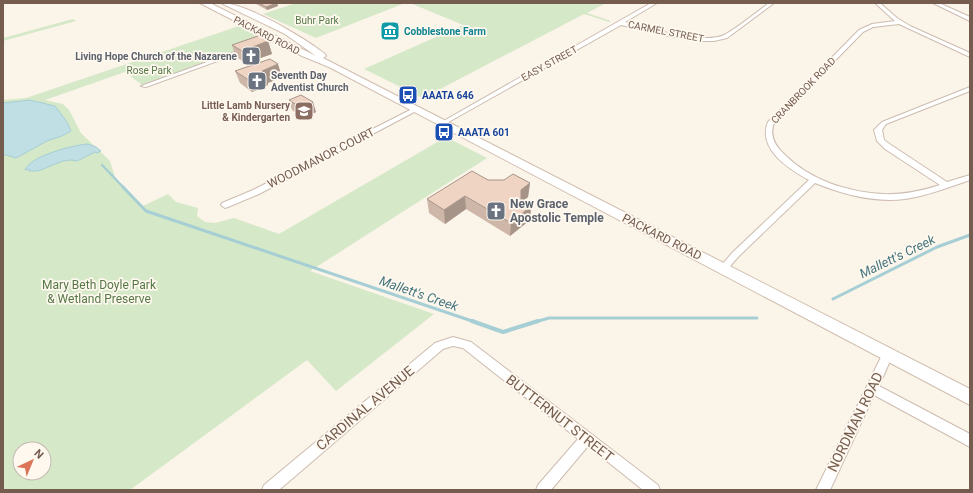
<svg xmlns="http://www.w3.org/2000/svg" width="973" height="493" font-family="Roboto,sans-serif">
<rect width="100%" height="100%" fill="#fbf4e9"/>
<!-- green -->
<path fill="#d5e8c8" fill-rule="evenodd" d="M 296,3 L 405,3 L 316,38 L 263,14 Z
M 410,3 L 606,3 L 587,13 L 611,21 L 609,22 L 584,14 L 423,98 L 364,69 L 463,25 Z
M 73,19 L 76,21 L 3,41 L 3,38 Z
M 239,26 L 265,40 L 142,85 L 125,72 L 45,100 L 63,104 L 69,110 L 81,133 L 110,161 L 116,180 L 143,206 L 168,194 L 176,202 L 198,208 L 197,216 L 205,222 L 215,223 L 234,218 L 279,234 L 446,137 L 487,158 L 310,271 L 434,314 L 336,391 L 307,360 L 130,490 L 3,490 L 3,100 L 26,98 ZM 20,449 L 44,449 L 44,473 L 20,473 Z"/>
<!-- water -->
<path fill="#bfdfe4" stroke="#a6ced5" d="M 30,100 L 55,106 L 67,122 L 71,131 L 62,136 L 47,141 L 16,158 L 6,155 L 3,155 L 3,103 Z
M 88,144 L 96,147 L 101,151 L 97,153 L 95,152 L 77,161 L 71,160 L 63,161 L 38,171 L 29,171 L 29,169 L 25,170 C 30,156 73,145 88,144 Z"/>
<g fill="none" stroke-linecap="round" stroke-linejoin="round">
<!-- stream-far2 -->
<path stroke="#a6ced5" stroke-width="2.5" d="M 102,165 L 124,188"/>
<!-- stream-far1 -->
<path stroke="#a6ced5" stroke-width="3" d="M 123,187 L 146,211 L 475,322
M 833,299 L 937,247 L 970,235
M 535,322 L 549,318 L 757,318"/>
<!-- stream -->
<path stroke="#a6ced5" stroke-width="4" d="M 472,321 L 503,332 L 538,321"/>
<defs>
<path id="street" d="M 651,3 L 657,3 L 625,22 C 647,28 704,45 724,35 C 739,27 755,13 769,3 L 774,3 L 727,38 L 714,41 L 702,41 L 673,37 L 621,25 L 445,124 L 441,124 L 440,123 Z
M 875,3 L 880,3 L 897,18 L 910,26 L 970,53 L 970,57 L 899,24 L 873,27 L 863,32 L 774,123 C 769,136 775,146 785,155 C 810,180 847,192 883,194 C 903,195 921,191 940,185 L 885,149 L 877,141 L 874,130 L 882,122 L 970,87 L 970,91 L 886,124 L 882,130 L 884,140 L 891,145 L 947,182 L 970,175 L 970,180 C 949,187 927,196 905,199 C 875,203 842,194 815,183 L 738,257 L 726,271 L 720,271 L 718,269 L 720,267 L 732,253 L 809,180 C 789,169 757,149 768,122 L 859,30 L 872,24 L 895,21 Z
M 933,3 L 939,3 L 970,17 L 970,21 Z
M 273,38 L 278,39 L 146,87 L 141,86 Z
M 416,107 L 419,109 L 418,110 L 259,194 L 228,207 L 225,208 L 221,205 L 222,203 L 253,190 Z
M 453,337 L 471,342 L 658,485 L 660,490 L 643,490 L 588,446 L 551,490 L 536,490 L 538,485 L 578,439 L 463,348 L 453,346 L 443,349 L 279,490 L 262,490 L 264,485 L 435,343 Z
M 888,349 L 892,351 L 893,354 L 879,386 L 970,434 L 970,447 L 874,395 L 830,490 L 816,490 L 884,351 Z"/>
<path id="secondary" d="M 200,3 L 210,3 L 316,56 L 285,34 L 221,3 C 247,3 304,38 325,54 L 326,56 L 323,58 L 970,389 L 970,405 L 329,67 L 302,56 Z"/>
</defs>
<!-- street casing -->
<use href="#street" stroke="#cdbcb0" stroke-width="2"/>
<!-- secondary casing -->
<use href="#secondary" stroke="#d1beb0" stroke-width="2"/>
<!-- street -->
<use href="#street" fill="#fff" fill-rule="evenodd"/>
<!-- secondary -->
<use href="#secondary" fill="#fff" fill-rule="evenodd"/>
</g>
<!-- wall -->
<path fill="#ceb6a8" d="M 255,3 L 277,3 L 278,6 L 267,10 L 256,4 Z
M 268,41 L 272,54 L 246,63 L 236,57 L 232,45 Z
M 235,71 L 282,77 L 268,83 L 268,85 L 252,92 L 240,83 Z
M 289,100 L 316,112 L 304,118 L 292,110 Z
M 488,180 L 530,183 L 528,197 L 523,201 L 531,206 L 530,220 L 510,236 L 466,209 L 445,224 L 429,213 L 427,199 Z"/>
<!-- shaded-wall -->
<path fill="#a79488" d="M 277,3 L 278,6 L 267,10 L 266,7 Z
M 268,41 L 272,54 L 246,63 L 242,51 Z
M 278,64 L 282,77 L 268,83 L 268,85 L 252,92 L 247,79 L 262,71 Z
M 313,102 L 316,112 L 304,118 L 301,108 Z
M 530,183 L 528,197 L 520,203 L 521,190 Z
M 465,196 L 466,209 L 445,224 L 444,210 Z
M 531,206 L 530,220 L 510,236 L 511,223 Z"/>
<!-- building -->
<path fill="#efd4c3" stroke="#a79488" d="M 259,3 L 277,3 L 266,7 Z
M 258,36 L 268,41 L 242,51 L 232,45 Z
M 270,59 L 278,64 L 262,71 L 264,73 L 247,79 L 235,71 Z
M 301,95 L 313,102 L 301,108 L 289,100 Z
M 472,171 L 488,180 L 504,180 L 513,174 L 530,183 L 521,190 L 521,200 L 531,206 L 511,223 L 465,196 L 444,210 L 427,199 Z"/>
<!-- icons -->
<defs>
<symbol id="museum-square" viewBox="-11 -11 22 22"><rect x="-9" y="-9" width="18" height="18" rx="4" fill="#0f9aa8" stroke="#fef8ef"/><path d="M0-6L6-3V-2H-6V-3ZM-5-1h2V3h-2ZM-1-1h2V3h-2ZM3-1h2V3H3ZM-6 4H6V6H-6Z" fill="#fff"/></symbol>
<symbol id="church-square" viewBox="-11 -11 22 22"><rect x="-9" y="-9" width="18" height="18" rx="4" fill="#6b7280" stroke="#fef8ef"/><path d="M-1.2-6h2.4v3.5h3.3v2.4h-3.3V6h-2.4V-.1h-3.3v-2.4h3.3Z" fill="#fff"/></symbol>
<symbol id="bus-square" viewBox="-11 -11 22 22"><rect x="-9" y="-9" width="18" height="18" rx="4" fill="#1a4fb4" stroke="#fef8ef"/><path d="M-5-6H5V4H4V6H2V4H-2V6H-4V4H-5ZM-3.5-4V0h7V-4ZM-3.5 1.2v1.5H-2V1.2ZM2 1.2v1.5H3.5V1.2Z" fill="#fff"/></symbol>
<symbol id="school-square" viewBox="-11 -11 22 22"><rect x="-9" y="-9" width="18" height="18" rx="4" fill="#8d6e63" stroke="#fef8ef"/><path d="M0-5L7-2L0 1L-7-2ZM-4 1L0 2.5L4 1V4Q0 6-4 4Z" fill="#fff"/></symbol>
</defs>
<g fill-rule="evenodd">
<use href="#museum-square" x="379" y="20" width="22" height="22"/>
<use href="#church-square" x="240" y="45" width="22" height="22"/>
<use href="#church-square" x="246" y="70" width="22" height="22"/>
<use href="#bus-square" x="397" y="84" width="22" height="22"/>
<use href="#school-square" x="293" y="100" width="22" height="22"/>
<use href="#bus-square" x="433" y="121" width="22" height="22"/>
<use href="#church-square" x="485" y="200" width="22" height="22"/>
</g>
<g text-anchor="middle" stroke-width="3.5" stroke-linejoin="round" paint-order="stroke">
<!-- far-park labels -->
<g font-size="10" fill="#567847" stroke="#fef8ef">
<text x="317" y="24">Buhr Park</text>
<text x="149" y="74">Rose Park</text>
</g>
<!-- far-culture labels -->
<g font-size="10" font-weight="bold" fill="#0d838f" stroke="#fef8ef" text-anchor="start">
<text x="404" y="35">Cobblestone Farm</text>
</g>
<!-- far-street labels -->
<g font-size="10" fill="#745c4e" stroke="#fef8ef">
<text transform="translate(666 31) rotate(11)" y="4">CARMEL STREET</text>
<text transform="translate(267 35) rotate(27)" y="4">PACKARD ROAD</text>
<text transform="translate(549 63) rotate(-29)" y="4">EASY STREET</text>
<text transform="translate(803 90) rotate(-46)" y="4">CRANBROOK ROAD</text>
</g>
<!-- far-worship labels -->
<g font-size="10" font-weight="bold" fill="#5b616d" stroke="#fef8ef" text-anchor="end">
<text x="237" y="60">Living Hope Church of the Nazarene</text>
<text x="271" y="79" text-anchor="start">Seventh Day<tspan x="271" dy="12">Adventist Church</tspan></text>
</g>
<!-- far-transit labels -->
<g font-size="10" font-weight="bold" fill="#164399" stroke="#fef8ef" text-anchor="start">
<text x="422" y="99">AAATA 646</text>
<text x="458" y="136">AAATA 601</text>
</g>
<!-- far-education labels -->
<g font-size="10" font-weight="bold" fill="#785e54" stroke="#fef8ef" text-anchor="end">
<text x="290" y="109">Little Lamb Nursery<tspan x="290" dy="12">&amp; Kindergarten</tspan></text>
</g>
<!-- street labels -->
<g font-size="12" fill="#745c4e" stroke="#fef8ef">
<text transform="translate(321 158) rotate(-27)" y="4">WOODMANOR COURT</text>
<text transform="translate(662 237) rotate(27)" y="4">PACKARD ROAD</text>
</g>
<!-- worship labels -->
<g font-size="12" font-weight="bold" fill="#5b616d" stroke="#fef8ef" text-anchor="start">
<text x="510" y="208">New Grace<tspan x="510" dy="14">Apostolic Temple</tspan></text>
</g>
<!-- park labels -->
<g font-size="12" fill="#567847" stroke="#fef8ef">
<text x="99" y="289">Mary Beth Doyle Park<tspan x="99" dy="14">&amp; Wetland Preserve</tspan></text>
</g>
<!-- water labels -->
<g font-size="13" font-style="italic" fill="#46767f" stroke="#fef8ef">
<text transform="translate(897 256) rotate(-26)" y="5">Mallett's Creek</text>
<text transform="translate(419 293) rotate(19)" y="5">Mallett's Creek</text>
</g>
<!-- near-street labels -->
<g font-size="14" fill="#745c4e" stroke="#fef8ef">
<text transform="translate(365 408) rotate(-40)" y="5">CARDINAL AVENUE</text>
<text transform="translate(560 418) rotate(38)" y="5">BUTTERNUT STREET</text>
<text transform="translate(855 422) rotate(-64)" y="5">NORDMAN ROAD</text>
</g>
</g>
<!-- border -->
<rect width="973" height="493" fill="none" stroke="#745c4e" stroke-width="8"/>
<!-- north arrow -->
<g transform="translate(32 461) rotate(44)"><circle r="19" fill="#fef8ef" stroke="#c7baaf"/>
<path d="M0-3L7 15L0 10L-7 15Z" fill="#dc7458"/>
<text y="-6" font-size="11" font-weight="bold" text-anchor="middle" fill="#745c4e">N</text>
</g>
</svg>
